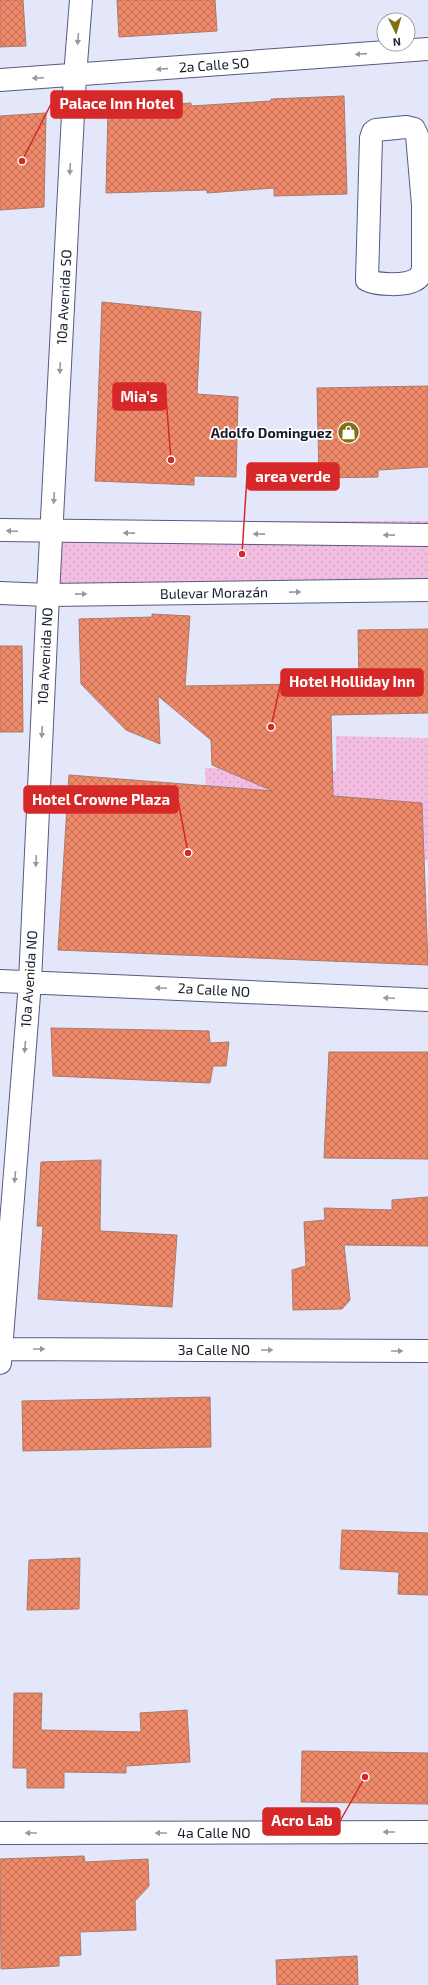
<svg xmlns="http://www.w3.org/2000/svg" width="428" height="1985" font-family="'Exo 2',sans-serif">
<defs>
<pattern id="park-dots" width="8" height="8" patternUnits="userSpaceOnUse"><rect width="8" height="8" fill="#f3bde2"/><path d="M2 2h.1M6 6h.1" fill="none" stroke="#d0a2c2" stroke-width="1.8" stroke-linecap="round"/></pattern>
<pattern id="building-cross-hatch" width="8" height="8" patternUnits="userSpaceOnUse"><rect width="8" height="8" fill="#ee896a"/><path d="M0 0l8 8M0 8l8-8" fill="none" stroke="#c06f57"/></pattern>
</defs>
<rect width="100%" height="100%" fill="#e4e7f9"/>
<!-- park -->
<path fill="url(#park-dots)" d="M 173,521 L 428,521 L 428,582 L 54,584 L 58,526 Z
M 336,736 L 428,738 L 428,860 L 287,857 L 207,802 L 205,768 L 336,771 Z"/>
<!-- building -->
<path fill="url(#building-cross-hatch)" stroke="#a87b6d" d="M 0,0 L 23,0 L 26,46 L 0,47 Z
M 117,0 L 215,0 L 217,31 L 119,37 Z
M 344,96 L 347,194 L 274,196 L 274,188 L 207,193 L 207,190 L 106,193 L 108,109 L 191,103 L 191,106 L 271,101 L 271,99 Z
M 46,113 L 44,207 L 0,210 L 0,116 Z
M 102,302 L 201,312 L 197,394 L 238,397 L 236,477 L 194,476 L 194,485 L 95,481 Z
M 428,386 L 428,467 L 378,470 L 378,477 L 319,478 L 317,388 Z
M 152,614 L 190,616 L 185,686 L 359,683 L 358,630 L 428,629 L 428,713 L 331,715 L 333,796 L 422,803 L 428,965 L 58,950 L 69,775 L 273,791 L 212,765 L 211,740 L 158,696 L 160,744 L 126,730 L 81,684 L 79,619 L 152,617 Z
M 0,646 L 22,646 L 23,732 L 0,732 Z
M 51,1028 L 209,1031 L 210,1043 L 229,1042 L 226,1066 L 213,1066 L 210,1083 L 53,1076 Z
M 329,1052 L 428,1052 L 428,1159 L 324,1158 Z
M 101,1160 L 100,1231 L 177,1235 L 172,1307 L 38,1299 L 43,1226 L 37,1226 L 41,1162 Z
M 428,1197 L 428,1246 L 344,1245 L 350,1300 L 342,1309 L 293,1310 L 292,1270 L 306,1266 L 304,1222 L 325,1220 L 324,1208 L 392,1210 L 392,1200 Z
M 210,1397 L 211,1447 L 23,1451 L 22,1401 Z
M 342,1530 L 428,1533 L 428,1595 L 398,1594 L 399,1572 L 340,1569 Z
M 80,1558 L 79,1609 L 27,1610 L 29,1560 Z
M 14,1693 L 42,1693 L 41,1730 L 141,1732 L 140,1713 L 187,1710 L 190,1762 L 126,1766 L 126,1773 L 64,1772 L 64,1788 L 27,1788 L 27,1768 L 13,1768 Z
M 302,1751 L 428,1753 L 428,1804 L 301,1802 Z
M 84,1856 L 85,1862 L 148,1859 L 149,1886 L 135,1901 L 136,1930 L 80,1932 L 81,1955 L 59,1956 L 59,1966 L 1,1969 L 0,1859 Z
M 357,1956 L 358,1985 L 277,1985 L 276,1960 Z"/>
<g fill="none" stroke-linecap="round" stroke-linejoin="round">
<defs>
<path id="minor" d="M 0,80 L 428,49
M 406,127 L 414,129 L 417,135 L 423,205 L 423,270 C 421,274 420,278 415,280 C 405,286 377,285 367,280 L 371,138 L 373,132 L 376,130 Z
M 0,981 L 428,1000
M 0,1349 L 428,1351
M 0,1363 L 30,982 L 48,595 L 75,76 L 81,0
M 0,1833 L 428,1832"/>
<path id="major" d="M 0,530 L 428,535
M 0,593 L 48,595 L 428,590"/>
</defs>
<!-- minor casing -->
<use href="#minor" stroke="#565b81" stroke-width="24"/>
<!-- major casing -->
<use href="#major" stroke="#565b81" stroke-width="24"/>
<!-- minor -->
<use href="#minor" stroke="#fff" stroke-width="22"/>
<!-- major -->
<use href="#major" stroke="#fff" stroke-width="22"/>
</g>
<!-- one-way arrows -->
<defs><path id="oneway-solid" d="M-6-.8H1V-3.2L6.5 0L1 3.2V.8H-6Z"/></defs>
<g fill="#9899a0">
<use href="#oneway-solid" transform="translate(78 39) rotate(95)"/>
<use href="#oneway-solid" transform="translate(361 54) rotate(176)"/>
<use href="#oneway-solid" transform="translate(162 69) rotate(176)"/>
<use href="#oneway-solid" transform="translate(38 78) rotate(177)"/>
<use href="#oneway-solid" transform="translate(70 169) rotate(93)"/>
<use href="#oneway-solid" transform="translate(60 368) rotate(93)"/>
<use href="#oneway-solid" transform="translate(54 498) rotate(93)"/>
<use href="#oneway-solid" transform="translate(12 531) rotate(-178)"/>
<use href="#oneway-solid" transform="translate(129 533) rotate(-179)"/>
<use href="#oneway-solid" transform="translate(259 534) rotate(-179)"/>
<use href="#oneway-solid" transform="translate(389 535) rotate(-179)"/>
<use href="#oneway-solid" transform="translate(295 592) rotate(-1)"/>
<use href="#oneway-solid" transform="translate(81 594) rotate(-1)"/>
<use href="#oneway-solid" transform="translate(42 732) rotate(93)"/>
<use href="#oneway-solid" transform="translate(36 861) rotate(93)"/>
<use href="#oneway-solid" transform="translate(161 988) rotate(-177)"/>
<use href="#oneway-solid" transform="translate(389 998) rotate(-177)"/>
<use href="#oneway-solid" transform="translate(25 1047) rotate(95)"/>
<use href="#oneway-solid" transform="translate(15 1177) rotate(95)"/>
<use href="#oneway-solid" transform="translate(39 1349)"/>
<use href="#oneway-solid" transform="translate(267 1350)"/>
<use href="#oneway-solid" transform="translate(397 1351)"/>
<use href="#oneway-solid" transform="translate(389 1832) rotate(180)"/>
<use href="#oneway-solid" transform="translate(31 1833) rotate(180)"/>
<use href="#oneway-solid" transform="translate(161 1833) rotate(180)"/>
</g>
<!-- icons -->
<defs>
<symbol id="shop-disc" viewBox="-11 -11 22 22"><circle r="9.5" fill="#827111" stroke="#fff"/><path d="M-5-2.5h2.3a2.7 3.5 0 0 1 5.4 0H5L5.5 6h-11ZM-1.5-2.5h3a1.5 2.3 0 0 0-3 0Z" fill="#fff"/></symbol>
</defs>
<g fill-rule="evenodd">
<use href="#shop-disc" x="336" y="420" width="25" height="25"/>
</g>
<g text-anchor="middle" stroke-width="3.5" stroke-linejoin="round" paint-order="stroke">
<!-- street labels -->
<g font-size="14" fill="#1a1c2c" stroke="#fff">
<text transform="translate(214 65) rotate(-4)" y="5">2a Calle SO</text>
<text transform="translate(64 297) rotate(-87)" y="5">10a Avenida SO</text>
<text transform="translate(214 593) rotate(-1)" y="5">Bulevar Morazán</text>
<text transform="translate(45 656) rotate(-87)" y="5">10a Avenida NO</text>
<text transform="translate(29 979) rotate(-86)" y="5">10a Avenida NO</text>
<text transform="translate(214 990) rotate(3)" y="5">2a Calle NO</text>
<text x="214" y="1355">3a Calle NO</text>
<text x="214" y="1838">4a Calle NO</text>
</g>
<!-- poi labels -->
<g font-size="14" font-weight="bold" fill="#1a1c2c" stroke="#fff" text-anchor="end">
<text x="332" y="438">Adolfo Dominguez</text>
</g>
</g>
<!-- callouts -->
<path fill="none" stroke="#d62828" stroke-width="1.5" d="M22 161L51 104M171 460L166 397M242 554L247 476M271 727L281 682M188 853L178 800M365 1777L340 1821"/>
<g fill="#d62828" stroke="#fff" stroke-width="1.5">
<circle cx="22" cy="161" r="4"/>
<circle cx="171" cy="460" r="4"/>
<circle cx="242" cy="554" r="4"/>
<circle cx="271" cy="727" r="4"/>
<circle cx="188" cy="853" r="4"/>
<circle cx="365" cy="1777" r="4"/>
</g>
<g fill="#d62828" stroke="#d62828" stroke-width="1.5">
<rect x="51" y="91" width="131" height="27" rx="4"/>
<rect x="113" y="383" width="53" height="27" rx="4"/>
<rect x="247" y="463" width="92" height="27" rx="4"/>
<rect x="281" y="669" width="142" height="27" rx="4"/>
<rect x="24" y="786" width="154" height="27" rx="4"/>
<rect x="263" y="1808" width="77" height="27" rx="4"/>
</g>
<g font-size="15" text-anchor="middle" font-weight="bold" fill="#fff">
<text x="117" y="109">Palace Inn Hotel</text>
<text x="139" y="402">Mia's</text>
<text x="293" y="482">area verde</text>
<text x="352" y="687">Hotel Holliday Inn</text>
<text x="101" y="805">Hotel Crowne Plaza</text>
<text x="302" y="1826">Acro Lab</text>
</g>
<!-- north arrow -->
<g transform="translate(396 32) rotate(175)"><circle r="19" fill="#ffffff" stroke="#a3a4ab"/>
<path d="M0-3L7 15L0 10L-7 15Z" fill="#827111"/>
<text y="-6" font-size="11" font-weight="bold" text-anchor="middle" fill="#1a1c2c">N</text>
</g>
</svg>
